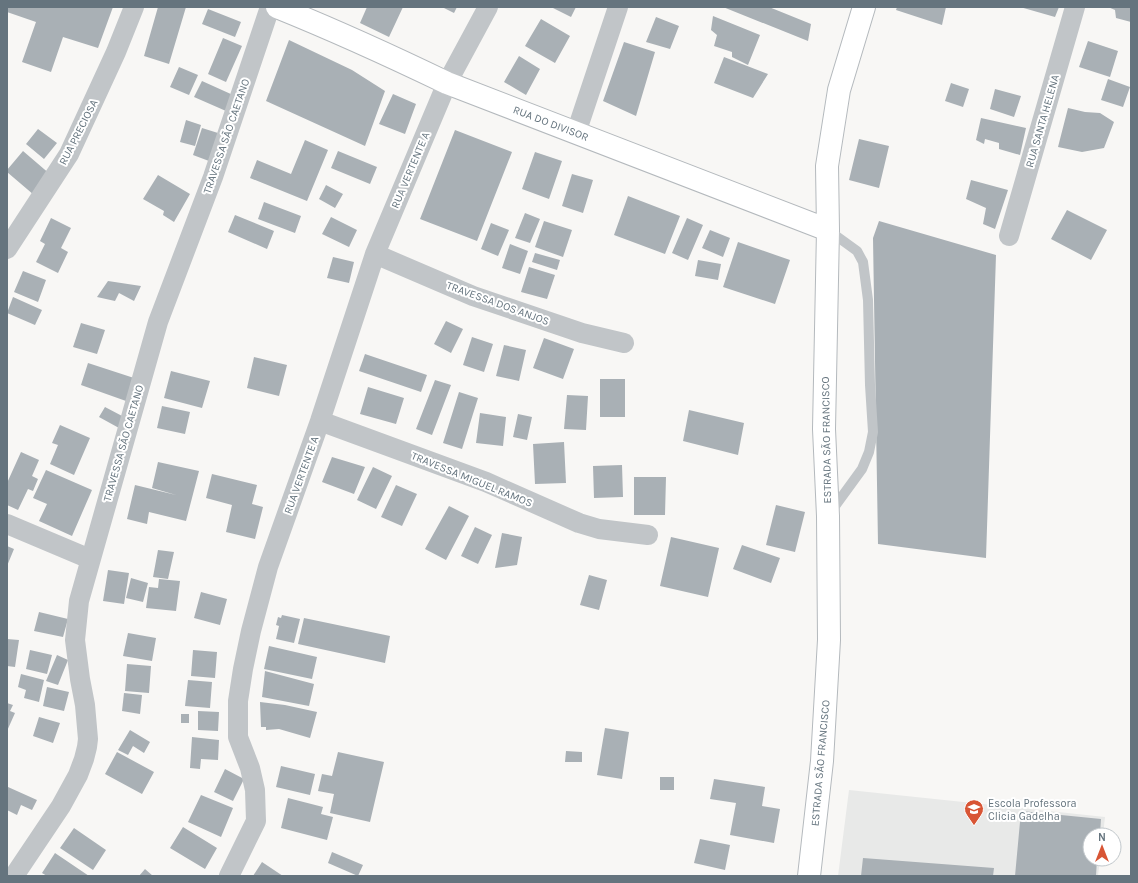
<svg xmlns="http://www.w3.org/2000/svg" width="1138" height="883" font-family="Karla,sans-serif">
<rect width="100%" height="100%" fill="#f8f7f5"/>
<!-- built -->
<path fill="#e8e9e8" d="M 849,790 L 1105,817 L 1103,835 L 1090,835 L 1090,859 L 1100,859 L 1098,876 L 838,876 Z"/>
<!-- building -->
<path fill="#a9b0b5" d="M 7,7 L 113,7 L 98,48 L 63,37 L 51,72 L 22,62 L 36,22 L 7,12 Z
M 158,7 L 186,7 L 169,64 L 144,56 Z
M 367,7 L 403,7 L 389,37 L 360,23 Z
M 442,7 L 457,7 L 454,13 Z
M 551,7 L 576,7 L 571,17 Z
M 723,7 L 769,7 L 811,24 L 808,41 Z
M 897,7 L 946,7 L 942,25 L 896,10 Z
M 1020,7 L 1059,7 L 1055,17 Z
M 1108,7 L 1131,7 L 1131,22 L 1116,18 L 1115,10 Z
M 208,9 L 241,22 L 235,37 L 202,24 Z
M 713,16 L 760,35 L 748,65 L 732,57 L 732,52 L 714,46 L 717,35 L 711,30 Z
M 656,17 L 679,26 L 670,49 L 646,42 Z
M 541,19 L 570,36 L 555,63 L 525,46 Z
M 223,38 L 242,46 L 226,82 L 208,74 Z
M 289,40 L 352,70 L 385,91 L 365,146 L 266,101 Z
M 1088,41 L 1118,51 L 1110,77 L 1079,67 Z
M 624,42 L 655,52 L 636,116 L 603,101 Z
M 519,56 L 540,69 L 526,95 L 504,82 Z
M 724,57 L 768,74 L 753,98 L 714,83 Z
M 179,67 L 198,75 L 189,95 L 170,87 Z
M 1108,79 L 1130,87 L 1123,107 L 1101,100 Z
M 202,81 L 233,95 L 226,111 L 194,97 Z
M 951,83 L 969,89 L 963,107 L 945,101 Z
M 995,89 L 1021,96 L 1014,117 L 990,109 Z
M 393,94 L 416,104 L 405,134 L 379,124 Z
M 1068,108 L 1085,112 L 1100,113 L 1114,122 L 1104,148 L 1082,152 L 1058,147 Z
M 981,118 L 1026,128 L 1020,155 L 999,149 L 999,143 L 985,139 L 984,144 L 976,140 Z
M 186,120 L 201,125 L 195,146 L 180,142 Z
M 202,128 L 218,133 L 209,161 L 193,155 Z
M 38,129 L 57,143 L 44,159 L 26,144 Z
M 455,130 L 512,152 L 477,241 L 420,219 Z
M 859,139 L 889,146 L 879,188 L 849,180 Z
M 305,140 L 328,150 L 307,201 L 250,178 L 257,160 L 291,174 Z
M 23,151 L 51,175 L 34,195 L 7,172 L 7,170 Z
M 338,151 L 377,167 L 370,184 L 331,168 Z
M 535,152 L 562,161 L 549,199 L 522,189 Z
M 572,174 L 593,180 L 583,213 L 562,206 Z
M 158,175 L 190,194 L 174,222 L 163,215 L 164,211 L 143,199 Z
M 971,180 L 1008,190 L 995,229 L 983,224 L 986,208 L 966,199 Z
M 326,185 L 343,194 L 335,208 L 319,199 Z
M 628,196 L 680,216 L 665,254 L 614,235 Z
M 264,202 L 301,216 L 295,233 L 258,219 Z
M 1067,210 L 1107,230 L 1091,260 L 1051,239 Z
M 525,213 L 540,219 L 530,243 L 515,238 Z
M 235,215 L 274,231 L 267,249 L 228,232 Z
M 331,217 L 357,230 L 349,247 L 322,234 Z
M 51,218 L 71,228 L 61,248 L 68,252 L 58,273 L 36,262 L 45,244 L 40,241 Z
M 687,218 L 703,225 L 688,260 L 672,253 Z
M 544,221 L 572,230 L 563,257 L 535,247 Z
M 879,221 L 996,255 L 986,558 L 878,544 L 873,238 Z
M 491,223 L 509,230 L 498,256 L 481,249 Z
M 710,230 L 730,238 L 723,257 L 702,248 Z
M 738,242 L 790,260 L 775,304 L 723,287 Z
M 510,244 L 528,251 L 520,274 L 502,268 Z
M 535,253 L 560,260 L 557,270 L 532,262 Z
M 333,257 L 354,262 L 349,283 L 327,278 Z
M 698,260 L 721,264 L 718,280 L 695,276 Z
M 529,267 L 555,275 L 547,299 L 521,292 Z
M 23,271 L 46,280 L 38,302 L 14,292 Z
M 108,281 L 141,286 L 134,301 L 119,293 L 115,301 L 97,297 Z
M 13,297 L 42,310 L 35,325 L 7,313 Z
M 446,321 L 463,329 L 451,353 L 434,344 Z
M 81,323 L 105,330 L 97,354 L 73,347 Z
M 472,337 L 493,344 L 484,372 L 463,365 Z
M 544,338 L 574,349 L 563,379 L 533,368 Z
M 504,345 L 526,350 L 519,381 L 496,376 Z
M 365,354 L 427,375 L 421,392 L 359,371 Z
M 254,357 L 287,365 L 279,396 L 247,388 Z
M 88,363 L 134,378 L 126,401 L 81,385 Z
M 171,371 L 210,381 L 202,408 L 164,398 Z
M 600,379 L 625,379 L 625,417 L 600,417 Z
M 435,380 L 451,385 L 432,435 L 416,429 Z
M 368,387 L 404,398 L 396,424 L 360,414 Z
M 459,392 L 478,398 L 462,449 L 443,443 Z
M 567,395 L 588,396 L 586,430 L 564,429 Z
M 162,406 L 190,412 L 185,434 L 157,428 Z
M 105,407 L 124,417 L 119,428 L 99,417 Z
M 689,410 L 744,423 L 738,455 L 683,441 Z
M 480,413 L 506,417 L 503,446 L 476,443 Z
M 518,414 L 532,417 L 527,440 L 513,437 Z
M 60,425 L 90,438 L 74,475 L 50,464 L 58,445 L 52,443 Z
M 564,442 L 566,483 L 535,484 L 533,444 Z
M 21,452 L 39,460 L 32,476 L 38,479 L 33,491 L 28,489 L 18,510 L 7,505 L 7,483 Z
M 332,457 L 365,467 L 354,494 L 322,482 Z
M 158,462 L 199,471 L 186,521 L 149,512 L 147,524 L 127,519 L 135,485 L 176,495 L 152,488 Z
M 622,465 L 623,497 L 594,498 L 593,466 Z
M 373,467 L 392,476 L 376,509 L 357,500 Z
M 46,470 L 92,490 L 72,536 L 39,521 L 47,504 L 33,498 Z
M 212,474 L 257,485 L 252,504 L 263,507 L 255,539 L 226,532 L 232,505 L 206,498 Z
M 634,477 L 666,477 L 665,515 L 634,515 Z
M 396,485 L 417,494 L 402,526 L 381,517 Z
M 776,505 L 805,512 L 795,552 L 766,545 Z
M 449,506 L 469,516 L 446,560 L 425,549 Z
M 475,527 L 492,535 L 478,564 L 461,556 Z
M 502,533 L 522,537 L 517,565 L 495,568 Z
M 671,537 L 719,548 L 708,597 L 660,586 Z
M 742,545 L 780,558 L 771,583 L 733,569 Z
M 7,546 L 14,549 L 7,566 Z
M 158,550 L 174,552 L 168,579 L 153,577 Z
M 108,570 L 129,573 L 124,604 L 103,601 Z
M 589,575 L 607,580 L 599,610 L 580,605 Z
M 131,578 L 148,583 L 143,602 L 126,598 Z
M 159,579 L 180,581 L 176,611 L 146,608 L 149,587 L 158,588 Z
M 201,592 L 227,599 L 220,625 L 194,618 Z
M 39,612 L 68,619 L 63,637 L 34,631 Z
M 282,615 L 300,619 L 294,643 L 276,639 L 279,626 L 276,625 L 278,617 L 281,618 Z
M 304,618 L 390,636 L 385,663 L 298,644 Z
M 128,633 L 156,638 L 152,661 L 123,656 Z
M 7,639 L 19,640 L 15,667 L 7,666 Z
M 269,646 L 317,657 L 312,679 L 264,669 Z
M 30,650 L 52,655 L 47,674 L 26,669 Z
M 193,650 L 217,652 L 215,678 L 191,676 Z
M 57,655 L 68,660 L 58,685 L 46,681 Z
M 127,664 L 151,666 L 149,693 L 125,691 Z
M 265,671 L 314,684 L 309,706 L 262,697 Z
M 21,674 L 44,680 L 39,702 L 24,698 L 26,690 L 18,687 Z
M 188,680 L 212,682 L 210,708 L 185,706 Z
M 47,687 L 69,692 L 64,711 L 43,706 Z
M 124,693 L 142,695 L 140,714 L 122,711 Z
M 260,702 L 285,705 L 317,712 L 310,738 L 279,729 L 266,730 L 266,727 L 261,727 Z
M 7,703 L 13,705 L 10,711 L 15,713 L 7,731 Z
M 198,711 L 219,712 L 218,731 L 198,730 Z
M 181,714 L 189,714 L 189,723 L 181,723 Z
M 39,717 L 60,723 L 53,743 L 33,736 Z
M 605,728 L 629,732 L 622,779 L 597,775 Z
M 130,730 L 150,742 L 144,753 L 133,746 L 128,755 L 118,750 Z
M 192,737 L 219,740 L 218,760 L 201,759 L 200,769 L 190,768 Z
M 566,751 L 582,752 L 582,762 L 565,762 Z
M 117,752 L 154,772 L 142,794 L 105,774 Z
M 338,752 L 384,762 L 370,822 L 330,813 L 334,794 L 318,791 L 322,774 L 332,776 Z
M 281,766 L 315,774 L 310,795 L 276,787 Z
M 225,769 L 244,779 L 233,801 L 214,792 Z
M 660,777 L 674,777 L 674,790 L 660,790 Z
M 714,779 L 765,787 L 762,806 L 780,809 L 774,843 L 730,835 L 736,803 L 710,799 Z
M 8,787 L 37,800 L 32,810 L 21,805 L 17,815 L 7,810 L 7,789 Z
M 201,795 L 233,808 L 221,837 L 188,822 Z
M 288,798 L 323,807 L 321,814 L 333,817 L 327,840 L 281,828 Z
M 1021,811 L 1101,819 L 1100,835 L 1090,835 L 1090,859 L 1097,859 L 1096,876 L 1015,876 Z
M 183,827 L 217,848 L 205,869 L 170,848 Z
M 74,828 L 106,850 L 93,870 L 60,848 Z
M 700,839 L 730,845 L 725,870 L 694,863 Z
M 332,852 L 363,865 L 358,876 L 328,863 Z
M 55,853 L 89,876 L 47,876 L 42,873 Z
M 863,858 L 994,868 L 993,876 L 861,876 Z
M 262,862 L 283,876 L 253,876 Z
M 145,869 L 153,876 L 139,876 Z"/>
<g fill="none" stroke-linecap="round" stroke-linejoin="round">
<defs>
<path id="secondary" d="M 277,7 C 334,30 391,56 447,83 L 828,230
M 809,876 L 822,761 L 829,640 L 828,516 L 824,429 L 828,230 L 827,166 L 839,90 L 864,7"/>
</defs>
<!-- secondary casing -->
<use href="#secondary" stroke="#b4b9bd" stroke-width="24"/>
<!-- lane -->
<path stroke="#c1c5c8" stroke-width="10" d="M 828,230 L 857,251 L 863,262 L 868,300 L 870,385 L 873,432 L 869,452 L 862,469 L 830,513"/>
<!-- street -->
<path stroke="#c1c5c8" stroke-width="20" d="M 576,133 L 618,7
M 1009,236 L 1075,7
M 7,249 L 69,154 L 116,52 L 134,7
M 375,254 L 473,296 L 582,333 L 624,343
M 320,421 L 486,482 L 579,523 L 599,529 L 648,535
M 7,524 L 90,559
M 14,876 L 61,806 L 78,775 L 84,759 L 87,747 L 88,739 L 85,705 L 80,679 L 75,640 L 79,601 L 158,322 L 213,177 L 270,7
M 229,876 L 256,821 L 255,790 L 250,768 L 238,737 L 238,701 L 243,669 L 251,631 L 268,567 L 320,421 L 375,254 L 447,83 L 488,7"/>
<!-- secondary -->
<use href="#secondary" stroke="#fff" stroke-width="22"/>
</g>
<!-- icons -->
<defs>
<symbol id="school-pin" viewBox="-11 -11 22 30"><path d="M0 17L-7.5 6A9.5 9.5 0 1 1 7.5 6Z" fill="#d85535" stroke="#fff"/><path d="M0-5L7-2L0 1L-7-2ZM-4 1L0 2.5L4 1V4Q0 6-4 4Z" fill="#fff"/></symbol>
</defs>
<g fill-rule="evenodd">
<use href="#school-pin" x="963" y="798" width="22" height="30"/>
</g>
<g text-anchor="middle" stroke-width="4" stroke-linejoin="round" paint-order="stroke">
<!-- street labels -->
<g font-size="11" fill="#65747e" stroke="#fff">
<text transform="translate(1042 121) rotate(-74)" y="4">RUA SANTA HELENA</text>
<text transform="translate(551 123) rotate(21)" y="4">RUA DO DIVISOR</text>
<text transform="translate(78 132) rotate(-63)" y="4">RUA PRECIOSA</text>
<text transform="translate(226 136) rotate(-71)" y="4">TRAVESSA SÃO CAETANO</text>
<text transform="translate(410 170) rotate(-67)" y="4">RUA VERTENTE A</text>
<text transform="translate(498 303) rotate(20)" y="4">TRAVESSA DOS ANJOS</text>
<text transform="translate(826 440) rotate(-91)" y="4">ESTRADA SÃO FRANCISCO</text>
<text transform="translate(123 443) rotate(-74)" y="4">TRAVESSA SÃO CAETANO</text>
<text transform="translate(301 475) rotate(-70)" y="4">RUA VERTENTE A</text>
<text transform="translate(472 479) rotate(22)" y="4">TRAVESSA MIGUEL RAMOS</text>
<text transform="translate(820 763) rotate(-85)" y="4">ESTRADA SÃO FRANCISCO</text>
</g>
<!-- poi labels -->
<g font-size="11" fill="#65747e" stroke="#fff" text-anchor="start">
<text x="988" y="807">Escola Professora<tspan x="988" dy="13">Clicia Gadelha</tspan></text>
</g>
</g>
<!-- border -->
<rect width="1138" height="883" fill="none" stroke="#65747e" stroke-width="16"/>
<!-- north arrow -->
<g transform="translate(1102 847)"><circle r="19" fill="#ffffff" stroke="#c1c7cb"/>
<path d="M0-3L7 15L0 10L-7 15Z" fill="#d85535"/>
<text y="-6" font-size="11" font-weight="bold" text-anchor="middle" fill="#65747e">N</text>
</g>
</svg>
